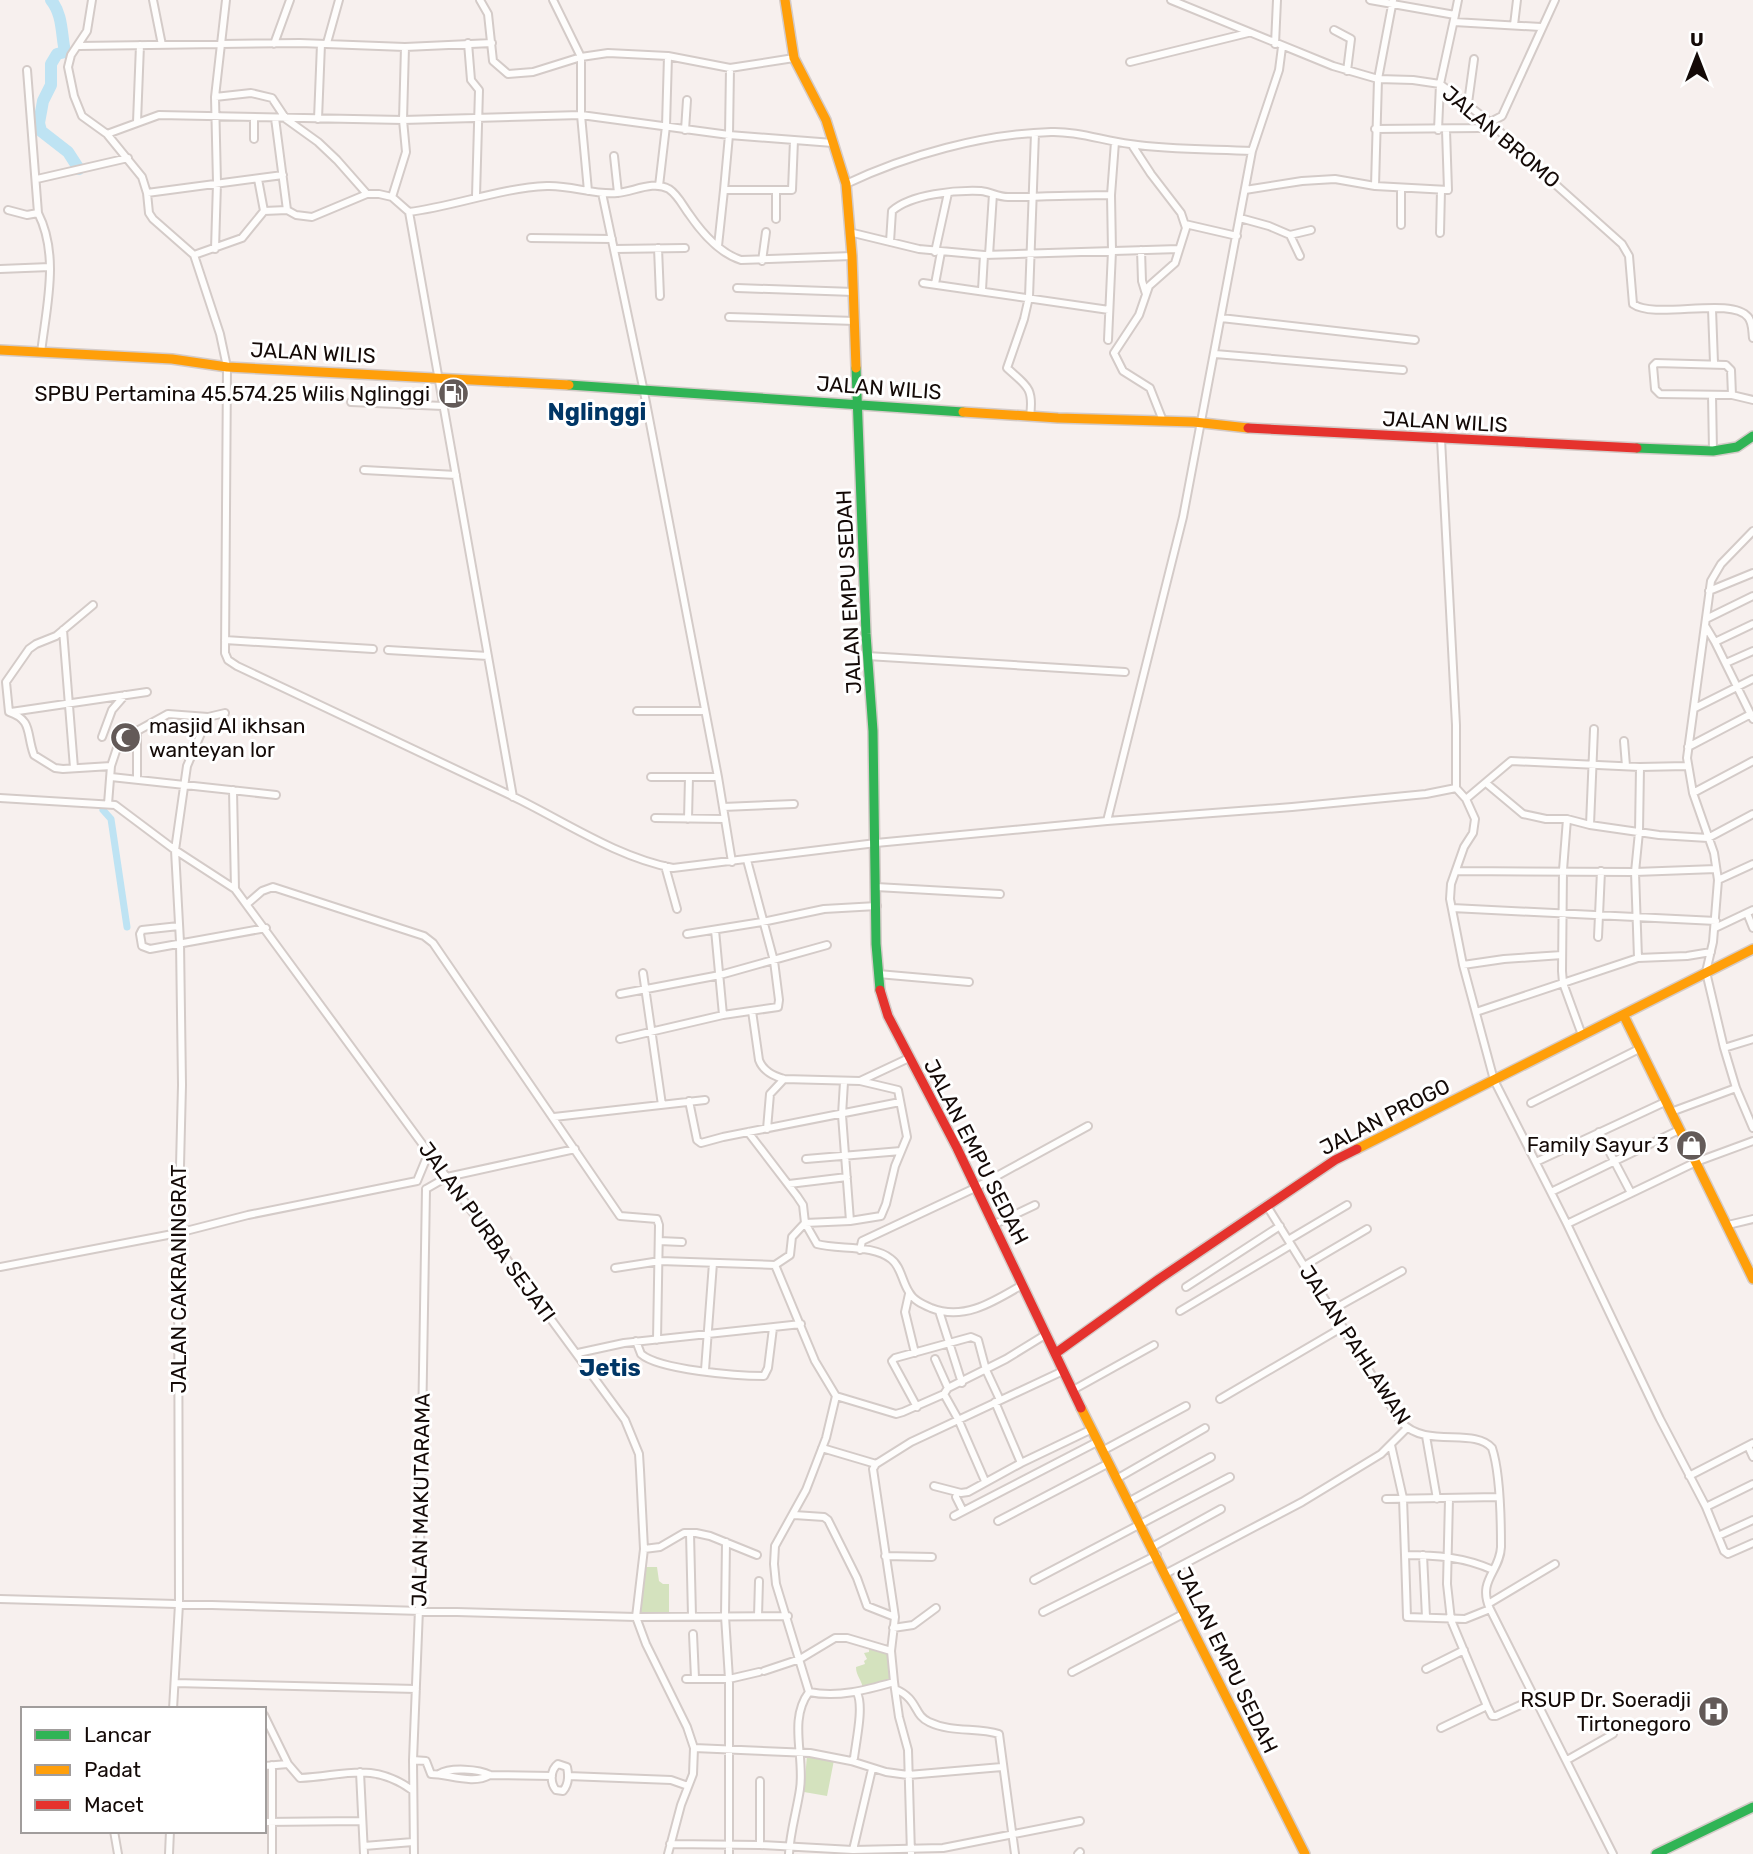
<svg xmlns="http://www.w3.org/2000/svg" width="1753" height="1854" font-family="Rubik,sans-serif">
<rect width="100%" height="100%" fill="#f7f0ee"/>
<!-- green -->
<path fill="#d4e2be" d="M 646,1567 L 657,1567 L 659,1581 L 663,1584 L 669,1584 L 669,1613 L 640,1614 Z
M 869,1646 L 889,1652 L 892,1681 L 863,1689 C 862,1680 856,1676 856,1667 L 865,1664 L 864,1661 L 867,1659 L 864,1653 L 869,1652 Z
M 807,1755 L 834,1760 L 827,1796 L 804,1792 Z"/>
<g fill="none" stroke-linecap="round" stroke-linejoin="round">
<!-- canal -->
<path stroke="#bee3f3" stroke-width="7" d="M 103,810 L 111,819 L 127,927"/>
<!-- river -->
<path stroke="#bee3f3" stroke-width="12" d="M 51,0 C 63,15 61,33 65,52 L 57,54 L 51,64 L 51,85 L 43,101 L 39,123 L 41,131 L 68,152 L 79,169"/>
<defs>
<path id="street" d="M 92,0 L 87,31 L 71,55 L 68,67 L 74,96 L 82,116 L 107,134 L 142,177 L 147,193 L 149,213 L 153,219 L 194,255 L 220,334 L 227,367 L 225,653 L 228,660 L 237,666 C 329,709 421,753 512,796 C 564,821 616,857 673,868 L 876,843 L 1107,821 L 1292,807 L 1426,794 L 1456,788
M 153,0 L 162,45
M 480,0 L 488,14 L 493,61 L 508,74 L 533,72 L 581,57 L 608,53 L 668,56 L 730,68 L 794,58
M 553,0 L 581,57 L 581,115 L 588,191
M 1171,0 L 1333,66 L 1378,79 L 1413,80 L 1440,84 L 1491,123 L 1546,176 L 1622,244 L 1629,256 L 1633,304 C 1655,320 1731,296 1748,317 C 1753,323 1752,331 1753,338
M 1370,0 L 1455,15 L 1440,84 L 1438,130
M 1455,15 L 1458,0
M 1454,22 L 1541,27
M 1514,25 L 1517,0
M 1334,30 L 1351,39 L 1347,71
M 327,43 L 339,0
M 468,43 L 471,80 L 479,90 L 476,196
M 274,44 L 290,0
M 1275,44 L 1277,0
M 79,46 L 300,43 L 405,47 L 492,43
M 1130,62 L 1248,33
M 730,68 L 729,135 L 724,190 L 792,190 L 794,140
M 27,70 L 38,213 C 60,256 46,308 41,353
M 215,97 L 251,93 L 272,98 L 286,119 L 318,142 L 337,160 L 367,194
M 1468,103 L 1474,59
M 254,118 L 254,139
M 275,118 L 287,210
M 318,119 L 321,44
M 137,122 L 140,45
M 1375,129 L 1479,128 L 1502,116 L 1555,0
M 685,130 L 687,100
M 107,134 L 159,115 L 403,120 L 581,115 L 729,135 L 833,143
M 1132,145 L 1151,174 L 1181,213 L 1186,228 L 1175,263 L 1149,286 L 1139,315 L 1114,353 L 1123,371 L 1150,388 L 1163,421
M 614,156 L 618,193
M 37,179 L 128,158
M 258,179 L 264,211
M 846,184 C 907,155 983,134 1051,132 C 1078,131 1104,141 1130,144 C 1170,150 1212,149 1252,151
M 659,186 L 666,126 L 668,56
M 1375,186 L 1378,79 L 1393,0
M 1401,188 L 1401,225
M 1245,190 L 1302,181 L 1335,179 L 1375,186 L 1448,190 L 1446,130
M 147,193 L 283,175
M 602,193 L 644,392 L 718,777 L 732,862
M 392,197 L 406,152 L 403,120 L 405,47
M 8,210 L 27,215 L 38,213
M 409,212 L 513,797
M 1240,218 L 1269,226 L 1290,235 L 1300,256
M 776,219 L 776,191
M 1185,224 L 1237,236
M 849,232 L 919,249 L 984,255 L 1179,249
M 1440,233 L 1441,190
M 1290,235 L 1311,230
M 531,238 L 612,239
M 890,242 L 892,211 C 911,194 956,190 981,191 C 991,192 998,197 1008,197 C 1042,197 1077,195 1111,195
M 718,246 L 724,190
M 658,248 L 660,296
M 215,249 L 217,183 L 215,97 L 226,0
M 614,249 L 685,248
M 1141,250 L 1142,281 L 1146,294
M 935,252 L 948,193
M 194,255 L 242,238 L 264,211 L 287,210 L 296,215 L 312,217 L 367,194 L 379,194 L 392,197 L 409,212 C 456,206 500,188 547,186 C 571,185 593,195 617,193 C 633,192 653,180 669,189 C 678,195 683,206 689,214 C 702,233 719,253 741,260 L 852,256
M 989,255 L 993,194
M 762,261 L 766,232
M 0,269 L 50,267
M 923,283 L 1109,310
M 935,284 L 941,252
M 737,288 L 854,292
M 982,290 L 984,255
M 1712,309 L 1714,363
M 729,317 L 855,321
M 1221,318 L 1415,340
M 1108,340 L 1112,251 L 1111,195 L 1115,142
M 1215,354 L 1403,370
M 1712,395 L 1713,451
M 1732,395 L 1731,370 L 1726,365 L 1656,363 L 1653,366 L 1655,389 L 1660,394 L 1732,395 L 1753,400
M 351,402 L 443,406
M 1030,416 C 1034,388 1027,386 1007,368 L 1024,319 L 1029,297 L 1035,133
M 1441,439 L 1456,725 L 1456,788 L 1466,799 L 1475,819 L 1473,833 L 1464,847 L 1451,884 L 1450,899 L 1463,965 L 1494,1080 L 1567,1224 L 1660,1419 L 1706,1507 L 1724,1551 L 1728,1554 L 1753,1543
M 364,470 L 456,475
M 1753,531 L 1721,564 L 1711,581 L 1687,758 L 1693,793 L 1714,853 L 1718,880 L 1713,942 L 1706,972 L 1724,1048 L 1753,1039
M 1709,591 L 1753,573
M 93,605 L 56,636 L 36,644 L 29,649 L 6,682 L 9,712 C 33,720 26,734 34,755 L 55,768 L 63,769 L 111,766
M 1706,619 L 1753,596
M 1706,627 L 1715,642 L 1753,719
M 63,630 L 74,768
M 225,640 L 373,649
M 1715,642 L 1753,624
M 388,650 L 488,656
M 867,656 L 1125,672
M 1726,663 L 1753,651
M 1695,708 L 1753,679
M 637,711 L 705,711
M 11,712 L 147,692
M 137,731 L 137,779
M 102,737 L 112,710 L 125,695
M 1624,741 L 1626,766
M 1688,747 L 1751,714
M 111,777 L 276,795
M 651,777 L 718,777
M 1486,783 L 1523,814 L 1546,819 L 1567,819 L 1590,825 L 1659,835 L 1708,838 L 1753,814
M 233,790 L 235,889
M 1693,793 L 1753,761
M 0,798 L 115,805 L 175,850 L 235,889 L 625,1420 L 639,1454 L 640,1470 L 644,1549 L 636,1617 L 646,1644 L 687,1727 L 694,1748 L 693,1774 L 681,1805 L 668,1854
M 1466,799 L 1511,761 L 1640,767 L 1687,766
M 108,804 L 111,766 L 121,736 L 137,731 L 168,714 L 208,717
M 723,807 L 794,804
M 655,818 L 725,819
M 688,819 L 689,777
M 1567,819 L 1563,870 L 1562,971 L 1563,983 L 1582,1035
M 1107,821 L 1183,517 L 1252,151 L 1279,70 L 1282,47
M 1590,825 L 1594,729
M 665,866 L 677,909
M 1456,871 L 1635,872 L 1716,869
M 1718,880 L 1753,864
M 876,887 L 1000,894
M 247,904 L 262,891 L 273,887 L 424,936 L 433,943 L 620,1216 L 657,1219 L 659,1225 L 657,1340
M 1452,908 L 1716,921
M 1747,913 L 1753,928
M 179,926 L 142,930 L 140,934 L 142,946 L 150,949 L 266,928
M 1715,928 L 1753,910
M 715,930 L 723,1015
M 687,934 L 762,922 L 824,909 L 877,906
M 1598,937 L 1601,871
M 1638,958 L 1635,872 L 1639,832 L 1640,767
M 1463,965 L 1504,959 L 1562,955
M 643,973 L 662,1105
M 878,974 L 969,982
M 620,994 L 720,975 L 827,945
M 752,1011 L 759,1060 C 763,1071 773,1076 784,1079 L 860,1081 L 909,1058
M 1476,1012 L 1638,958 L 1687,956 L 1711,952
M 620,1039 L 723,1015 L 778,1007 L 779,1000 L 774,961 L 747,860
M 1724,1048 L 1736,1088 L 1753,1128
M 844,1082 L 842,1115 L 850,1221
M 689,1101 L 697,1140 L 701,1143 L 723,1137 L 900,1102
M 1531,1103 L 1639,1049
M 1671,1112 L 1736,1088
M 554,1117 L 705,1100
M 767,1129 L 770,1094 L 784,1079
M 748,1132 L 797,1196 L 803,1205 L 805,1223 L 817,1244 C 838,1250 873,1244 891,1259 C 901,1266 902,1282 909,1292 C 913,1300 922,1304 931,1308 C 964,1321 993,1302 1022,1285
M 1599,1132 L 1631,1193
M 806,1159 L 901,1151
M 1536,1162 L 1665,1102
M 417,1181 L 429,1152
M 789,1184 L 847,1177
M 426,1189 L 447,1177 L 575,1149
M 1551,1192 L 1679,1130
M 1267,1206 L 1401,1422 C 1426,1449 1474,1427 1492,1448 C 1500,1472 1501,1521 1501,1547 C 1500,1572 1477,1580 1490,1609 L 1613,1854
M 1567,1224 L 1696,1162 L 1753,1141
M 993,1225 L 1035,1205
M 1728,1225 L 1753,1219
M 1288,1240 L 1347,1205
M 659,1241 L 682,1242
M 860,1250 L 862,1241 L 975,1188 L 1088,1126
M 775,1265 L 815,1361 L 836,1396 L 826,1438 L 806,1490 L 775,1546 L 774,1564 L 776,1584 L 809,1692
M 1304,1266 L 1367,1229
M 0,1267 L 178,1233 L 248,1215 L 417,1181
M 615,1268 L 660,1261 L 775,1265 L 790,1255 L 792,1237 L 805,1223 L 850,1221 L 881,1216 L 886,1204 L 895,1166 L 907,1137 L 898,1090 L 860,1081
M 1186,1287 L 1280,1226
M 909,1294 L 905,1312 L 915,1353
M 1332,1310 L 1402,1271
M 939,1311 L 962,1383
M 1180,1311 L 1291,1245
M 636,1341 L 641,1354 C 659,1370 738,1376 764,1376 L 768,1368 L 773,1328
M 578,1353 L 624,1343 L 801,1324
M 935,1359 L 948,1388
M 705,1370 L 713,1263
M 1073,1390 L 1154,1345
M 944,1394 L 958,1419 L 985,1481
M 836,1396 L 896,1414 L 903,1412 L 944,1394 L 948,1388 L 1006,1359 L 1045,1335
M 1220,1399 L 1343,1327
M 995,1402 L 1021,1463
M 917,1407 L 892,1361 L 895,1358 L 971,1337 L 978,1340 L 986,1370 L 1000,1400
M 1426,1436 L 1437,1499
M 1391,1445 L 1403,1498 L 1405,1555
M 1748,1446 L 1753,1457
M 822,1448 L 876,1464
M 1102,1451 L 1186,1406
M 1689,1476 L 1753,1443
M 1118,1478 L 1205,1428
M 934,1486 L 961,1493 L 968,1492 L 1021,1463 L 1090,1430
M 956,1497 L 963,1511
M 1386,1499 L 1498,1497
M 1449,1499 L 1447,1584 L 1451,1620 L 1487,1706 L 1492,1716 L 1496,1716 L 1536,1698
M 1130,1501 L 1211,1457
M 1706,1507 L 1753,1484
M 794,1515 L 824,1517 L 828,1520 L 857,1578 L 867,1606 L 895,1617
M 954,1516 L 1097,1442
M 998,1521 L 1109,1463
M 690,1533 L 692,1616
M 1718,1536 L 1753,1520
M 726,1542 L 725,1616 L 729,1679 L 729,1854
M 1152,1547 L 1221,1509
M 644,1549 L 660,1547 L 684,1533 L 696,1533 L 710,1536 L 757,1555
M 1423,1555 L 1426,1617
M 885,1556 L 932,1557
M 1165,1574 L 1302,1502 L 1381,1454 L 1407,1428
M 1034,1580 L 1230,1477
M 0,1599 L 636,1617 L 788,1616
M 1488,1604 L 1555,1564
M 1490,1609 L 1465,1619 L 1407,1617 L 1405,1555 C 1436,1555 1464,1557 1493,1570
M 1043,1612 L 1157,1555
M 758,1616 L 759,1581
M 893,1628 L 913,1625 L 936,1608
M 693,1634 L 695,1678
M 1426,1669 L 1464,1650
M 764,1671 L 800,1659 L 835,1638 L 847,1638 L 891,1651
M 1072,1672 L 1183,1614
M 686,1679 L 729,1679 L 759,1672
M 175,1683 L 416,1689
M 895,1689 C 919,1699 913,1715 929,1722 C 952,1733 977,1727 999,1734 L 1015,1854
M 809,1692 C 838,1698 866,1690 894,1682
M 173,1709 L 179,1604 L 178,1247 L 182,1085 L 180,942 L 175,850 L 187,766 L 208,717 L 225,713
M 264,1715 L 288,1764 L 300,1778 C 344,1776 372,1761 412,1790
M 1441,1728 L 1487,1706
M 694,1748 L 810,1753 L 851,1761 L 886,1772 L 908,1775 L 1002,1767
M 413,1760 L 426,1761 L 431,1774 C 448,1774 473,1785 490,1775
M 1567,1760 L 1613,1734
M 851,1761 L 854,1758 C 856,1741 864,1706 857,1693
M 558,1764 L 567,1767 C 569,1776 569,1784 563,1791 L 556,1790 C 550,1783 550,1770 558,1764 Z
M 264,1766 L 288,1764
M 360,1772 L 364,1854
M 439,1774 C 450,1767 479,1769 490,1775 L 552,1776
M 568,1776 L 671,1780 L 688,1786
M 760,1781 L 760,1845
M 264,1822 L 362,1821
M 114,1831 L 118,1854
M 670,1844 L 760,1845 L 853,1850 L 943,1848 L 1080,1821
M 364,1846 L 413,1842
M 853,1850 L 872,1769
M 169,1854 L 170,1831
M 272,1854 L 272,1765
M 414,1854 L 413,1760 L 419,1609 L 426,1189
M 789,1854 C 790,1832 797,1810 800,1789 C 805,1757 788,1720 809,1692
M 911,1854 L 908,1750 L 899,1717 L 894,1682 L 891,1651 L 895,1617 L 873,1469 L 876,1464 L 911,1442 L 1063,1371
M 1078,1854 L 1080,1852"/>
<path id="fast" d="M 856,368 L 866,634 L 873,731 L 876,944 L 880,990
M 569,385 L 963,412
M 1637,448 L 1713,451 L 1737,447 L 1753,436
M 1656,1854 L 1753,1807"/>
<path id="slow" d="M 785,0 L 794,58 L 826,120 L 846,184 L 852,256 L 856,368
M 0,350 L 172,359 L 227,367 L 569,385
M 963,412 L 1058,418 L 1194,422 L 1248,428
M 1624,1016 L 1753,1279
M 1357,1149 L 1753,949
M 1081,1408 L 1305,1854"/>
<path id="jam" d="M 1248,428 L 1637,448
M 880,990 L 888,1016 L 957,1148 L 1081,1408
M 1056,1353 L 1159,1279 L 1335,1160 L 1357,1149"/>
</defs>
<!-- street casing -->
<use href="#street" stroke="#d4cbc8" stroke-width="10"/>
<!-- fast casing -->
<use href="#fast" stroke="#d4cbc8" stroke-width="12"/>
<!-- slow casing -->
<use href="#slow" stroke="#d4cbc8" stroke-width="12"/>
<!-- jam casing -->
<use href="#jam" stroke="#d4cbc8" stroke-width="12"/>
<!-- street -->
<use href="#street" stroke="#fefdfc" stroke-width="6"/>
<!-- fast -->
<use href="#fast" stroke="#30b455" stroke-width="9"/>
<!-- slow -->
<use href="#slow" stroke="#ff9f0a" stroke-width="9"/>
<!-- jam -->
<use href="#jam" stroke="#e5322d" stroke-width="9"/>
</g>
<!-- icons -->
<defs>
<symbol id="fuel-disc" viewBox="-11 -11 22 22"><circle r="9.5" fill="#635a58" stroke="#fff"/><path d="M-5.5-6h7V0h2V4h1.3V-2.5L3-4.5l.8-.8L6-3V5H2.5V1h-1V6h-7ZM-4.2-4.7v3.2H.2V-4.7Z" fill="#fff"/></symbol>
<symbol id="mosque-disc" viewBox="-11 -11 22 22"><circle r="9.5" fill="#635a58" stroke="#fff"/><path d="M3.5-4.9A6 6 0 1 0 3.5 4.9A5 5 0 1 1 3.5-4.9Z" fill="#fff"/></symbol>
<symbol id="shop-disc" viewBox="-11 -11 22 22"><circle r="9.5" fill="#635a58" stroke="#fff"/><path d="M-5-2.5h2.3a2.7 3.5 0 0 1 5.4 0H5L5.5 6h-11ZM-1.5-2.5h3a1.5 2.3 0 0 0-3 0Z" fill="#fff"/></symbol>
<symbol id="hospital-disc" viewBox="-11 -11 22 22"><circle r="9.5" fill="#635a58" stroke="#fff"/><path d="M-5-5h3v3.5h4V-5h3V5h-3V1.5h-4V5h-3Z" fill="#fff"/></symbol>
</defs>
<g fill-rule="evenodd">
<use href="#fuel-disc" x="436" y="376" width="35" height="35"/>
<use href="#mosque-disc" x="108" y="720" width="35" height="35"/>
<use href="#shop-disc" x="1674" y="1128" width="35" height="35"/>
<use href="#hospital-disc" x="1696" y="1694" width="35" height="35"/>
</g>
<g text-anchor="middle" stroke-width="6" stroke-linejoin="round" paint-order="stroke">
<!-- street labels -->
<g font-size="21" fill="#140a07" stroke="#fff">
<text transform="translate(1501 137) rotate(40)" y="7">JALAN BROMO</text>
<text transform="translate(313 353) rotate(3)" y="7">JALAN WILIS</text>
<text transform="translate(879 388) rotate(4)" y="7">JALAN WILIS</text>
<text transform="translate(1445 422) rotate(3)" y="7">JALAN WILIS</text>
<text transform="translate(849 592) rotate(-93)" y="7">JALAN EMPU SEDAH</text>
<text transform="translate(1385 1117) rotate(-27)" y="7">JALAN PROGO</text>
<text transform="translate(976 1152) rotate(63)" y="7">JALAN EMPU SEDAH</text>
<text transform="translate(487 1232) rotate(54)" y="7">JALAN PURBA SEJATI</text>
<text transform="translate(179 1279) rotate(-90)" y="7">JALAN CAKRANINGRAT</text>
<text transform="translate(1355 1345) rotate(57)" y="7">JALAN PAHLAWAN</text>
<text transform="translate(421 1500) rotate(-89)" y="7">JALAN MAKUTARAMA</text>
<text transform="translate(1227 1660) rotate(64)" y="7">JALAN EMPU SEDAH</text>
</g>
<!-- poi labels -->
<g font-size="21" fill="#140a07" stroke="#fff" text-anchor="end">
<text x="430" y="401">SPBU Pertamina 45.574.25 Wilis Nglinggi</text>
<text x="149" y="733" text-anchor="start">masjid Al ikhsan<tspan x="149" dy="24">wanteyan lor</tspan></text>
<text x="1669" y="1152">Family Sayur 3</text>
<text x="1691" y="1707">RSUP Dr. Soeradji<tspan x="1691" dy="24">Tirtonegoro</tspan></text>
</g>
<!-- quarter labels -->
<g font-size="24" font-weight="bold" fill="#003666" stroke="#fff">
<text x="597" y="420">Nglinggi</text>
<text x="610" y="1376">Jetis</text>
</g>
</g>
<!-- legend -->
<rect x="21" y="1707" width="245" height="126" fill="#ffffff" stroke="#a19d9c" stroke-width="2"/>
<rect x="35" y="1730" width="35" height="10" fill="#30b455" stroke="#a19d9c" stroke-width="2"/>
<text x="84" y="1742" font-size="21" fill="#140a07">Lancar</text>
<rect x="35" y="1765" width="35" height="10" fill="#ff9f0a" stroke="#a19d9c" stroke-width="2"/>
<text x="84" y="1777" font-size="21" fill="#140a07">Padat</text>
<rect x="35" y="1800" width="35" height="10" fill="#e5322d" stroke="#a19d9c" stroke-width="2"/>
<text x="84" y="1812" font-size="21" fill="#140a07">Macet</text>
<!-- north arrow -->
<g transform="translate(1697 56)" stroke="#ffffff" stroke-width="5" paint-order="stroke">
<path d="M0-5L12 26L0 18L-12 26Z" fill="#140a07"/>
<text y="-10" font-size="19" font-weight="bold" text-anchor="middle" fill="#140a07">U</text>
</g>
</svg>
